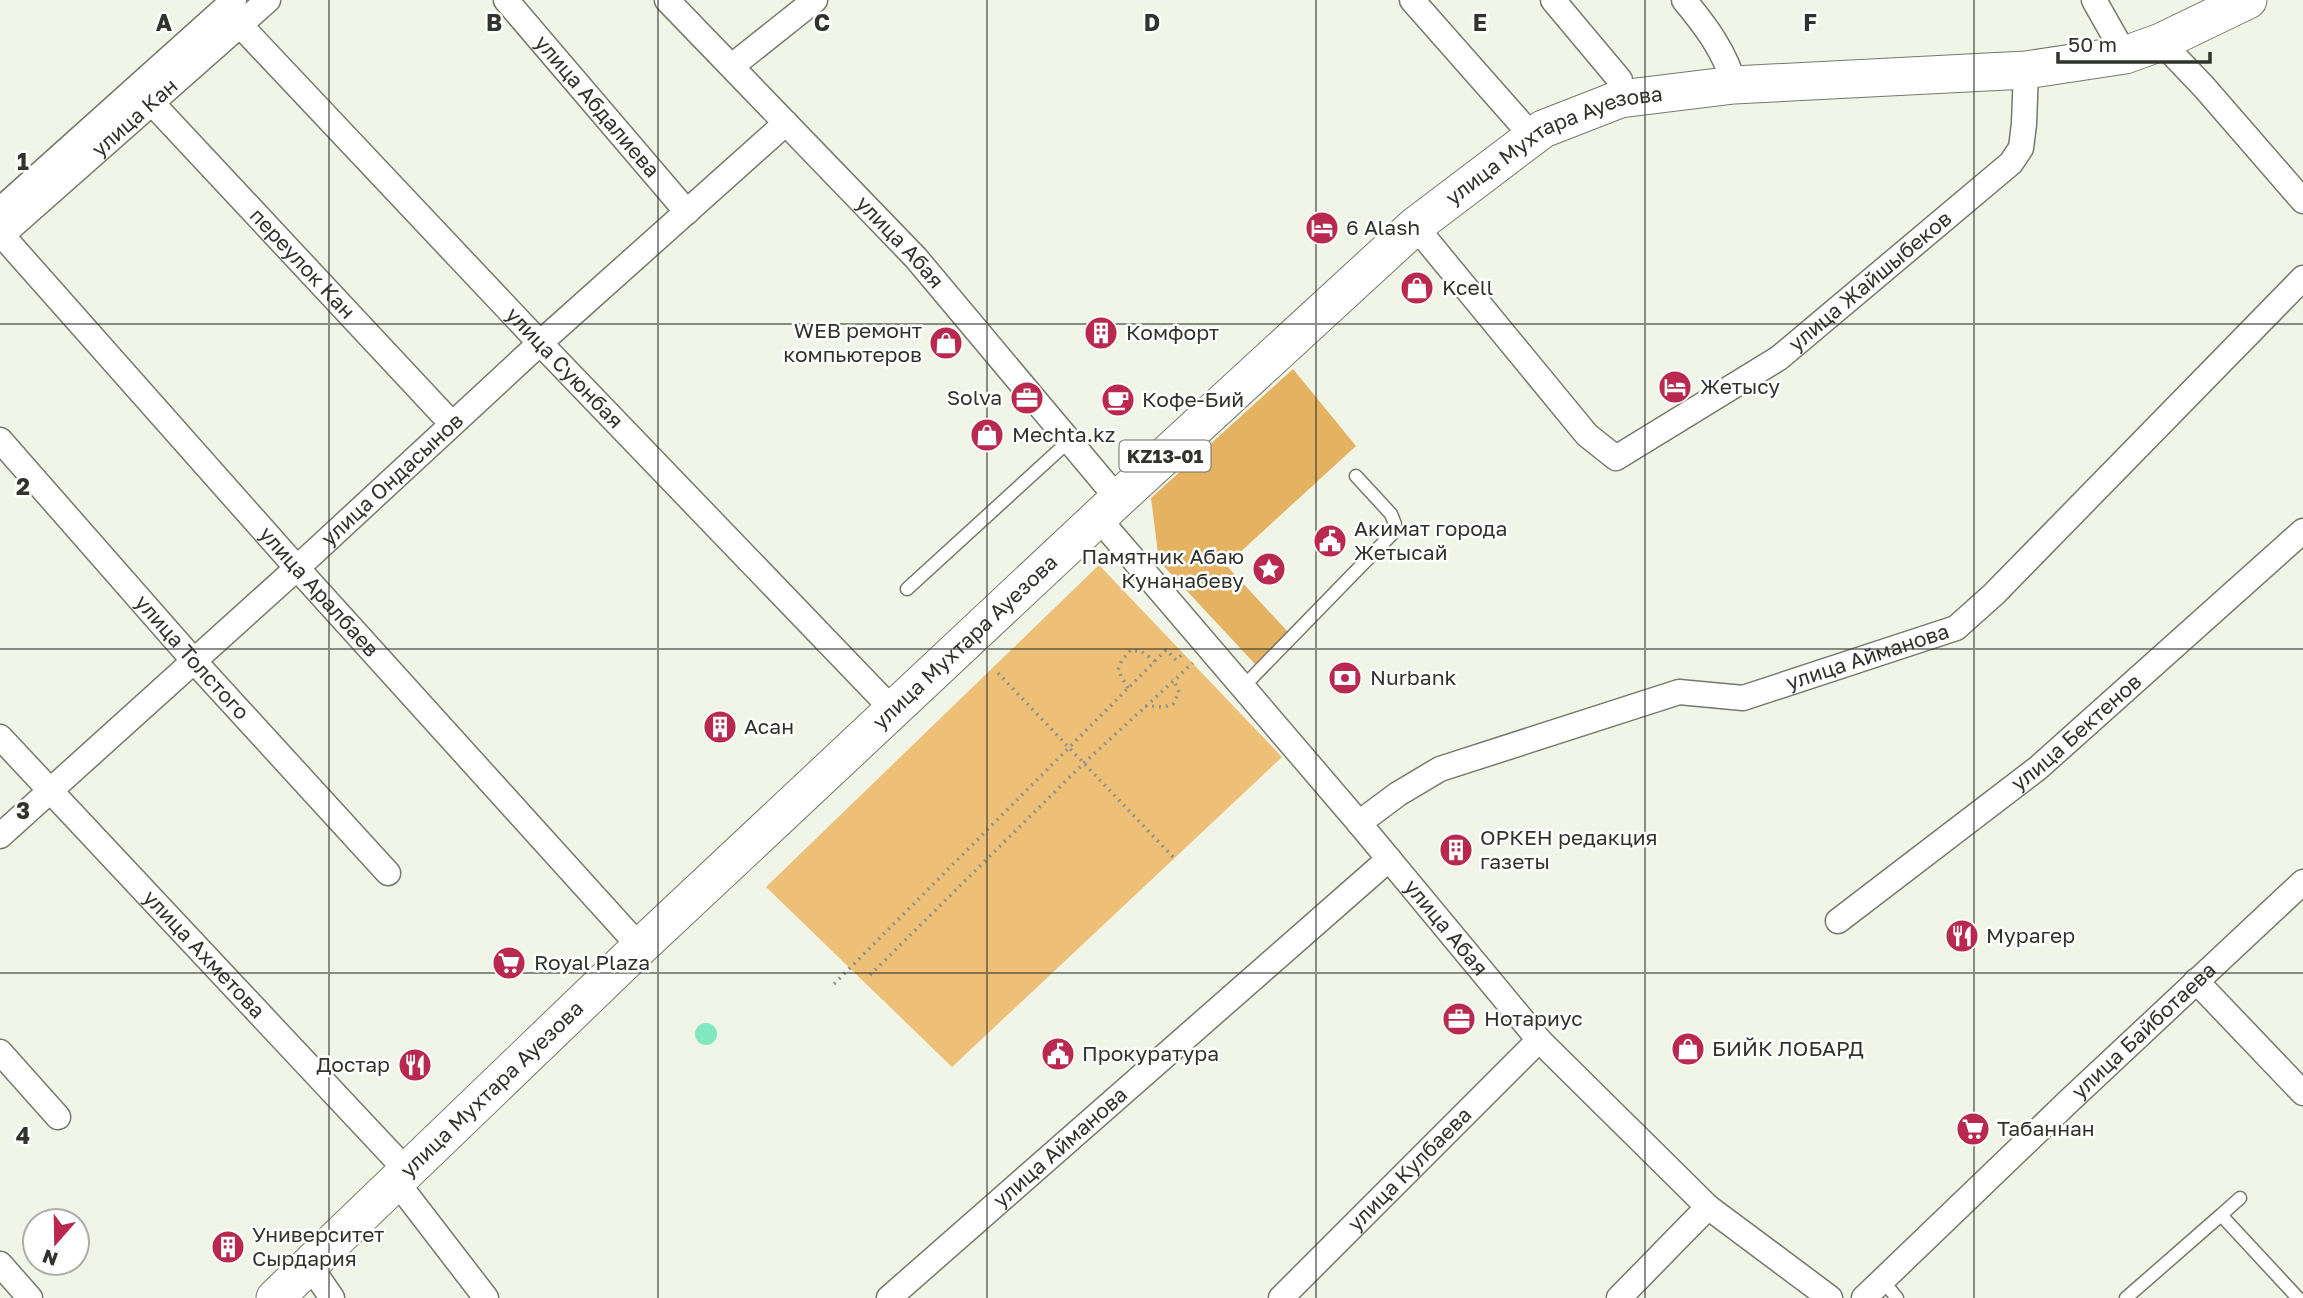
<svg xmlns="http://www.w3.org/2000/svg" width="2303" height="1298" font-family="'Golos Text',sans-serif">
<rect width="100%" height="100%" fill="#f0f5e7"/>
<!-- green -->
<path fill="#eebf76" d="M 1099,565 L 1282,757 L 952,1067 L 766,887 Z"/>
<!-- forest -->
<path fill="#e4b261" d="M 1293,369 L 1356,446 L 1226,565 L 1289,633 L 1255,664 L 1159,561 L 1151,498 Z"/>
<!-- water -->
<path fill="#81e9c0" d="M695 1034a11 11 0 1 1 22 0a11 11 0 1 1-22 0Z"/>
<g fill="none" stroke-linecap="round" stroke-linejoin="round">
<defs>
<path id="lane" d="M 907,589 L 1069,441
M 1243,687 L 1392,534 L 1395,524 L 1391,514 L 1356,476
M 2221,1215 L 2240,1198
M 1883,1281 L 1897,1298
M 2126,1298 L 2221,1215 L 2298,1298"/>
<g id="street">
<path id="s1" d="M 506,0 L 687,212"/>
<path id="s2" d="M 667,0 L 916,258 L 1118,499"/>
<path d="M 1412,0 L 1532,136"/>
<path d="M 1553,0 L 1620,80 L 1620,99"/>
<path d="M 1684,0 C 1705,25 1726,53 1734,85"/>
<path d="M 2094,0 L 2125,55"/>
<path id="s3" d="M 240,25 L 540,343 L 893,710"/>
<path d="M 2161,42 L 2204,87 L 2303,201"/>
<path d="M 732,66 L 815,0"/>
<path id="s4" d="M 152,103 L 452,424"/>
<path d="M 0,210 L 234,0"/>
<path id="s5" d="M 1415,226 L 1587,435 L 1616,458 L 1779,358 L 2011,163 L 2021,148 L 2024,124 L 2026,70"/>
<path id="s6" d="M 0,233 L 297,568 L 640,947"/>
<path id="s7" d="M 0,237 L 268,0"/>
<path id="s8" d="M 0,440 L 194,661 L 388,873"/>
<path id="s9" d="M 1099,519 L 1359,823 L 1539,1040 L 1708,1207 L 1830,1298"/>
<path id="s10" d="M 0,737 L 407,1171"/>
<path id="s11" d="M 1359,823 L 1398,794 L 1440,769 L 1679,692 L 1743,698 L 1956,628 L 1994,594 L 2303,278"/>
<path id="s12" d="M 0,836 L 297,568 L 540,343 L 786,123"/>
<path id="s13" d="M 1838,921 L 2038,768 L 2303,531"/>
<path d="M 2196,981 L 2303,1093"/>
<path d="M 0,1052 L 58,1117"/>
<path d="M 396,1181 L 486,1298"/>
<path d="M 0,1264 L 30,1298"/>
<path d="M 310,1266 L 332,1298"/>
<path id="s14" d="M 889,1298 L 1389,859"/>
<path id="s15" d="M 1281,1298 L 1539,1040"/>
<path d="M 1619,1298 L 1708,1207"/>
<path id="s16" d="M 1864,1298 L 2070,1100 L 2303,882"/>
</g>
<g id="primary">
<path id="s17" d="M 275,1298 L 640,947 L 1118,499 L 1415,226 L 1543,129 L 1620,99 L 1734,85 L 2026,70 L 2125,55 L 2161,42 L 2248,0"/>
</g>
</defs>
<!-- lane casing -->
<use href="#lane" stroke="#75796c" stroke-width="15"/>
<!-- street casing -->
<use href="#street" stroke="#75796c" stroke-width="27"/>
<!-- primary casing -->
<use href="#primary" stroke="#75796c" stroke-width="39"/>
<!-- path -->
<path stroke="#91948a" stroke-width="3.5" stroke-dasharray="2 5" stroke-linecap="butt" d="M 998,673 L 1175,859
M 1128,688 L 1118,670 L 1122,660 L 1131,650 L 1142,652 L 1155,661
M 1145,706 L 1164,707 L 1173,704 L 1179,692 L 1173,679
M 870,975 L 1084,763 L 1193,663
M 834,984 L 1166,650 L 1176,660 L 1184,653"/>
<!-- lane -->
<use href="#lane" stroke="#fff" stroke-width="12"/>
<!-- street -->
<use href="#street" stroke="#fff" stroke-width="24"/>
<!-- primary -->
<use href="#primary" stroke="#fff" stroke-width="37"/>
</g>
<!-- grid -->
<path fill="none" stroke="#31332d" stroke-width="2" stroke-opacity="0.55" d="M 329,0 L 329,1298M 658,0 L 658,1298M 987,0 L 987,1298M 1316,0 L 1316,1298M 1645,0 L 1645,1298M 1974,0 L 1974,1298M 0,324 L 2303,324M 0,649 L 2303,649M 0,973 L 2303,973"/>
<!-- icons -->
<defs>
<symbol id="hotel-disc" viewBox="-11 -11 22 22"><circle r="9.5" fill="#b9284e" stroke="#fff"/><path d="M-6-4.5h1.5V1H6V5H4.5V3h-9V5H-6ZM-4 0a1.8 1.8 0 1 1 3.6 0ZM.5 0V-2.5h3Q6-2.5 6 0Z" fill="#fff"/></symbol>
<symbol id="shop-disc" viewBox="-11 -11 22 22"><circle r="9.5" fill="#b9284e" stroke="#fff"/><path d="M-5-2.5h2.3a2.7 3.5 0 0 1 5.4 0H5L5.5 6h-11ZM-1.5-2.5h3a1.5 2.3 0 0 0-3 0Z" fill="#fff"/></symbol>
<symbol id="building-disc" viewBox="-11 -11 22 22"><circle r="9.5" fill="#b9284e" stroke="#fff"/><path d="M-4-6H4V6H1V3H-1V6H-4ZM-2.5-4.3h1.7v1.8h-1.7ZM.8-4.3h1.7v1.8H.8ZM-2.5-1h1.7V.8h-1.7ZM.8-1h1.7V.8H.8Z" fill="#fff"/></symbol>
<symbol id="office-disc" viewBox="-11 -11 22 22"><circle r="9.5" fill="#b9284e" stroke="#fff"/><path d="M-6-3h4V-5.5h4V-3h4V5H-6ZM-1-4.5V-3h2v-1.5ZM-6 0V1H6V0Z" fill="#fff"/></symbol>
<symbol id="cafe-disc" viewBox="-11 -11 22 22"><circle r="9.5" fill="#b9284e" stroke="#fff"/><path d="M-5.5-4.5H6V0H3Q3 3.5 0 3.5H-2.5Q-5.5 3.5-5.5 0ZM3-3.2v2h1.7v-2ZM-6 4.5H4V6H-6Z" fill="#fff"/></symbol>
<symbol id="civic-disc" viewBox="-11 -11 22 22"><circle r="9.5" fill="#b9284e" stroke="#fff"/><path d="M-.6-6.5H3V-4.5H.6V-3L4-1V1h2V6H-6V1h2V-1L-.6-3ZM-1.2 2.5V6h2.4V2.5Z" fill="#fff"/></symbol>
<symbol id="sight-disc" viewBox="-11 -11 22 22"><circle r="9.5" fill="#b9284e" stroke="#fff"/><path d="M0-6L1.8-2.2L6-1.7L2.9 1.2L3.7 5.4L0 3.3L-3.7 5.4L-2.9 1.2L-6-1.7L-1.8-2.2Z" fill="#fff"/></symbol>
<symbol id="bank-disc" viewBox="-11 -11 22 22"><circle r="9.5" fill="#b9284e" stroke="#fff"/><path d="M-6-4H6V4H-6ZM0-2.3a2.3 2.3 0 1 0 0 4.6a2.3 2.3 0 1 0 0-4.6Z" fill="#fff"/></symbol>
<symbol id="restaurant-disc" viewBox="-11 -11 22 22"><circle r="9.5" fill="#b9284e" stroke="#fff"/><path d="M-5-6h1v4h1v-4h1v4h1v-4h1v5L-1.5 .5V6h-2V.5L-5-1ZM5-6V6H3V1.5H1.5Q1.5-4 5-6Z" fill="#fff"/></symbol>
<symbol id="supermarket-disc" viewBox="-11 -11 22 22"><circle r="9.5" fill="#b9284e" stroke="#fff"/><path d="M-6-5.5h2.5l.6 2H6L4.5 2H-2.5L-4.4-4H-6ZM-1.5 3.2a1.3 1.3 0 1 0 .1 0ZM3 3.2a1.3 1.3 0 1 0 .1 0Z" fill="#fff"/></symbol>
</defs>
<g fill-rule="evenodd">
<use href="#hotel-disc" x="1303" y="209" width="38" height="38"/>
<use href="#shop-disc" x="1398" y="269" width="38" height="38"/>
<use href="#building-disc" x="1082" y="314" width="38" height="38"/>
<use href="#shop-disc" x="927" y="324" width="38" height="38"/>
<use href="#hotel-disc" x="1656" y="368" width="38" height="38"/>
<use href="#office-disc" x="1008" y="379" width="38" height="38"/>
<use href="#cafe-disc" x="1099" y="381" width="38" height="38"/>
<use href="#shop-disc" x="968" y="416" width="38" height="38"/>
<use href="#civic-disc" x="1311" y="522" width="38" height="38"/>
<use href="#sight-disc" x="1250" y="550" width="38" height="38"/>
<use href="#bank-disc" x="1326" y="659" width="38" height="38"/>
<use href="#building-disc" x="701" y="708" width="38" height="38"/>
<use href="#building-disc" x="1437" y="831" width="38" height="38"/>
<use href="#restaurant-disc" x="1943" y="917" width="38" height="38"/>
<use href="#supermarket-disc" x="490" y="944" width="38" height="38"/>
<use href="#office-disc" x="1440" y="1000" width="38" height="38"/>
<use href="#shop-disc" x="1669" y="1030" width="38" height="38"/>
<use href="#civic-disc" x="1039" y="1035" width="38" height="38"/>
<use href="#restaurant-disc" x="396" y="1046" width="38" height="38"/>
<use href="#supermarket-disc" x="1954" y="1110" width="38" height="38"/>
<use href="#building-disc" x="209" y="1228" width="38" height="38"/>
</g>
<g text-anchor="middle" stroke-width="5" stroke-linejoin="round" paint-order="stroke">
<!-- shield labels -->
<rect fill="#fff" stroke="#6f706c" stroke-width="2" x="1119.5" y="440.5" width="91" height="31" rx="5"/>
<g font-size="19" font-weight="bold" fill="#31332d">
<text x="1165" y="463">KZ13-01</text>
</g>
<!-- street labels -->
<g font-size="21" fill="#31332d" stroke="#fff">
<text dy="7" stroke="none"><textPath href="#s1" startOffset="140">улица Абдалиева</textPath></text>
<text dy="7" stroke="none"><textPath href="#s7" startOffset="180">улица Кан</textPath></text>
<text dy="7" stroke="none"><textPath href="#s17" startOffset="1729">улица Мухтара Ауезова</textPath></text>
<text dy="7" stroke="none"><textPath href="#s2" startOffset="336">улица Абая</textPath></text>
<text dy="7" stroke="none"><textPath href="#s4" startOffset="220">переулок Кан</textPath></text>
<text dy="7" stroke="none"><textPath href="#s5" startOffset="618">улица Жайшыбеков</textPath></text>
<text dy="7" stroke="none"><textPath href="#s3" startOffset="472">улица Суюнбая</textPath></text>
<text dy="7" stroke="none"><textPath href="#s12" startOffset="530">улица Ондасынов</textPath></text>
<text dy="7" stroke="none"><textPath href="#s6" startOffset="480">улица Аралбаев</textPath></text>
<text dy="7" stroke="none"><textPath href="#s17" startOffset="952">улица Мухтара Ауезова</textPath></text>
<text dy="7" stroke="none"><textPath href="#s11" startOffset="544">улица Айманова</textPath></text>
<text dy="7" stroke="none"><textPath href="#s8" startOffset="290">улица Толстого</textPath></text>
<text dy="7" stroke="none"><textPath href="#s13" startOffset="304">улица Бектенов</textPath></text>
<text dy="7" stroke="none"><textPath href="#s9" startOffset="536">улица Абая</textPath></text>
<text dy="7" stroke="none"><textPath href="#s10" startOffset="298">улица Ахметова</textPath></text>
<text dy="7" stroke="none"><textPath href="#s16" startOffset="387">улица Байботаева</textPath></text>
<text dy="7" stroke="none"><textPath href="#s17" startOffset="301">улица Мухтара Ауезова</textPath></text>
<text dy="7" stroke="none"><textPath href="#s14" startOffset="228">улица Айманова</textPath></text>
<text dy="7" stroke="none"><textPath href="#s15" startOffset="182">улица Кулбаева</textPath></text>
</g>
<!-- poi labels -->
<g font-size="21" fill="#31332d" stroke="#fff" text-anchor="start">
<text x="1346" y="235">6 Alash</text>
<text x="1442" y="295">Kcell</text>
<text x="922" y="338" text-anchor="end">WEB ремонт<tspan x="922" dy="24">компьютеров</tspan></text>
<text x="1126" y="340">Комфорт</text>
<text x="1700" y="394">Жетысу</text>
<text x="1002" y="405" text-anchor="end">Solva</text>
<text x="1142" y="407">Кофе-Бий</text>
<text x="1012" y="442">Mechta.kz</text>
<text x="1354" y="536">Акимат города<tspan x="1354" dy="24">Жетысай</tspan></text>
<text x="1244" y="564" text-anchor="end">Памятник Абаю<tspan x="1244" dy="24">Кунанабеву</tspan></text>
<text x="1370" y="685">Nurbank</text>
<text x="744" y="734">Асан</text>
<text x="1480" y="845">ОРКЕН редакция<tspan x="1480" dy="24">газеты</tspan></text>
<text x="1986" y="943">Мурагер</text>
<text x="534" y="970">Royal Plaza</text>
<text x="1484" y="1026">Нотариус</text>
<text x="1712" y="1056">БИЙК ЛОБАРД</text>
<text x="1082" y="1061">Прокуратура</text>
<text x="390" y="1072" text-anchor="end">Достар</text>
<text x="1997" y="1136">Табаннан</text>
<text x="252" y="1242">Университет<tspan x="252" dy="24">Сырдария</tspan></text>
</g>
</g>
<g font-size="23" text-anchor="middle" font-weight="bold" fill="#31332d" stroke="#fff" stroke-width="5" stroke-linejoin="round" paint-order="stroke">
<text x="164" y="31">A</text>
<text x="494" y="31">B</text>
<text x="822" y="31">C</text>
<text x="1152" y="31">D</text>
<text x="1480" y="31">E</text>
<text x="1810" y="31">F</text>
<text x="23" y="170">1</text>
<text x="23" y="495">2</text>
<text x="23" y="819">3</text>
<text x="23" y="1144">4</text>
</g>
<!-- north arrow -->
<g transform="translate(56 1242) rotate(200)"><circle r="33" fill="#ffffff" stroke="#adadab" stroke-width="2"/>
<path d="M0-5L12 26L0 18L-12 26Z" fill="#b9284e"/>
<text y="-10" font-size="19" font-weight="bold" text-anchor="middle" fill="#31332d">N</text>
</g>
<!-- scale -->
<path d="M2058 52v10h152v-10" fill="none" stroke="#31332d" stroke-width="3.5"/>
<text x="2068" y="52" font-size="21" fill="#31332d" stroke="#ffffff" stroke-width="5" paint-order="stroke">50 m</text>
</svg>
